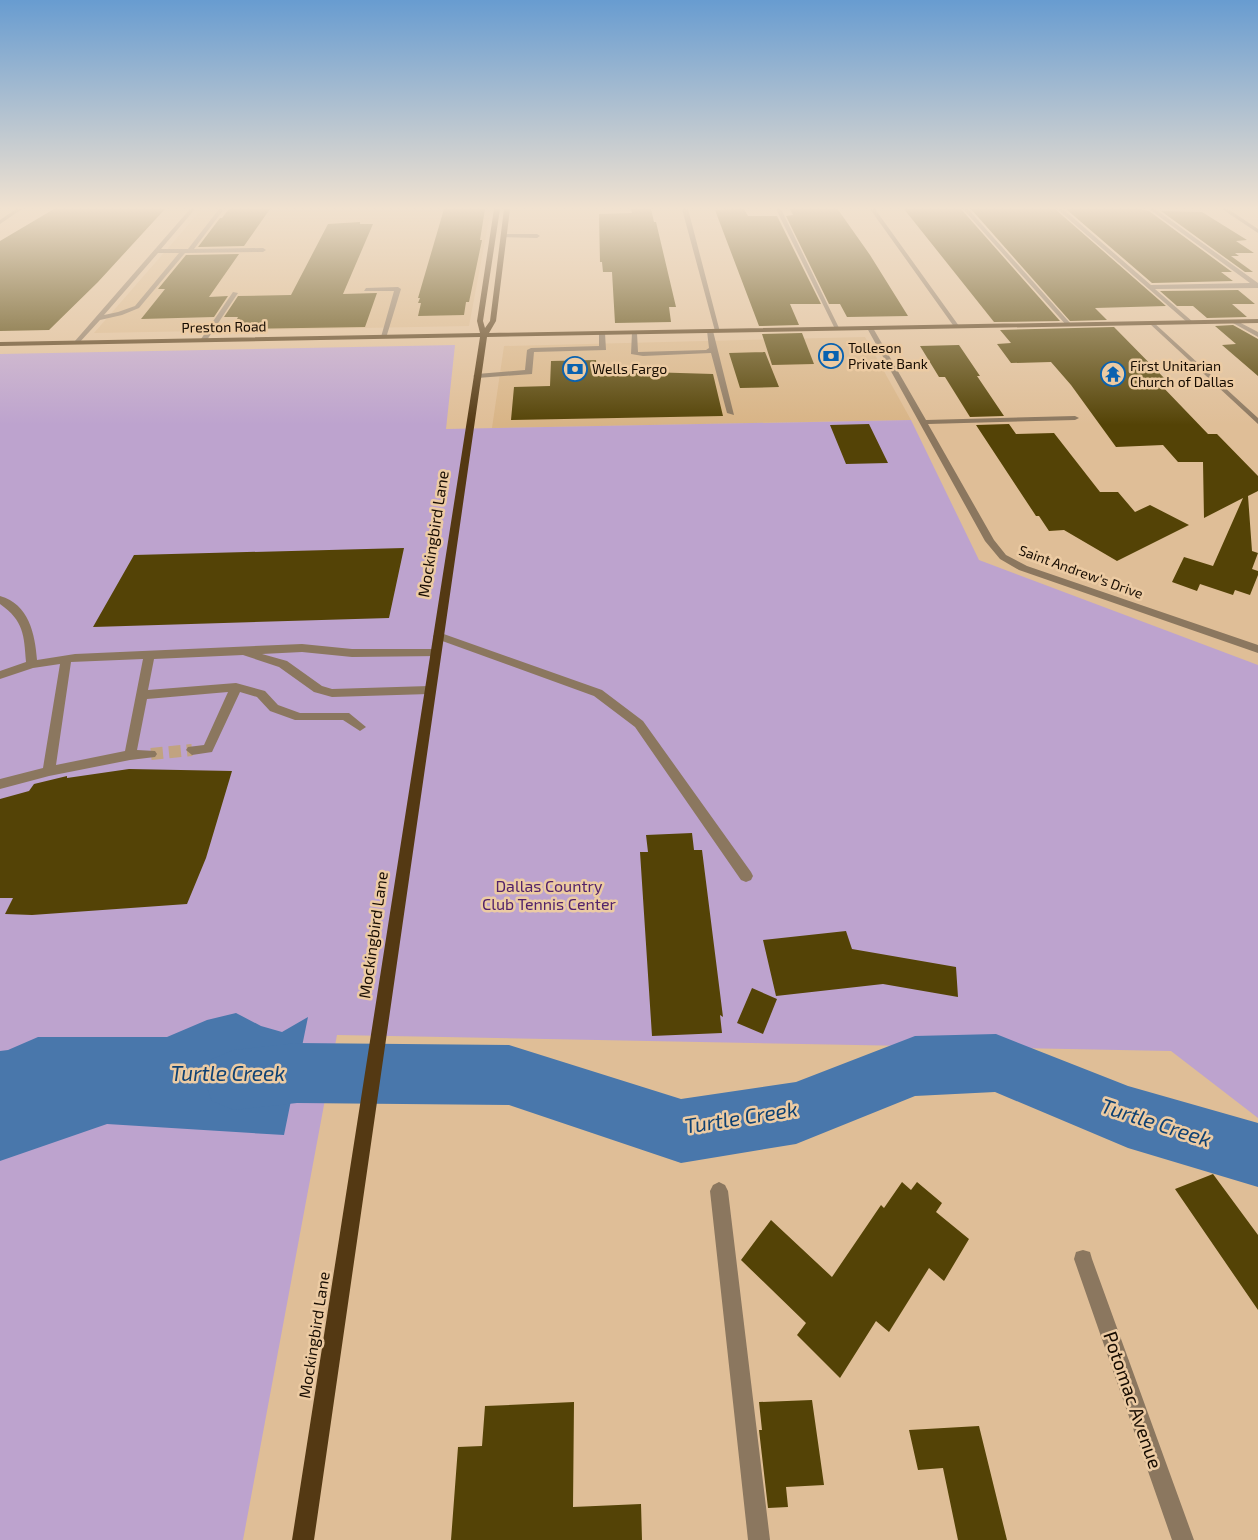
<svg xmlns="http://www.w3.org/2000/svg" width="1258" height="1540" font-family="'Exo 2',sans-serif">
<rect width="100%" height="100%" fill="#dfbe97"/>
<!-- built -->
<path fill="#d8b486" d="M 202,209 L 491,209 L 469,326 L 94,333 Z
M 865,337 L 911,420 L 492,428 L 504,346 Z"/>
<!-- green -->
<path fill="#bda3ce" d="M 455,345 L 446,429 L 911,420 L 979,560 L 1258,665 L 1258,1118 L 1171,1051 L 337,1035 L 243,1540 L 0,1540 L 0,354 Z"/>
<!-- water -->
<path fill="#4977ab" d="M 236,1013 L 261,1026 L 282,1032 L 308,1017 L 284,1135 L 107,1124 L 0,1161 L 0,1051 L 8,1050 L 38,1037 L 167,1037 L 207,1020 Z"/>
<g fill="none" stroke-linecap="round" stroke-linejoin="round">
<!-- river -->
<path fill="#4977ab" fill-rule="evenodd" d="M 996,1034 L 1128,1086 L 1258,1123 L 1258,1187 L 1128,1148 L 995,1092 L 915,1096 L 796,1144 L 681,1163 L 509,1105 L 297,1103 L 234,1110 L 212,1101 L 204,1080 L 212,1059 L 234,1050 L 297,1043 L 509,1045 L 681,1099 L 796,1082 L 915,1036 Z"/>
</g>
<!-- building -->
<path fill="#544306" d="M 54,209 L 165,209 L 98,282 L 49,330 L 0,331 L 0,241 Z
M 229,209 L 270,209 L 244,246 L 198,247 L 220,218 L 222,218 Z
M 444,209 L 485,209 L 480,240 L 482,240 L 469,302 L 466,302 L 464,315 L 418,316 L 421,303 L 418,303 L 420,298 L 418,298 Z
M 631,209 L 651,209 L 654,222 L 656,222 L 676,307 L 669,307 L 671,322 L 615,323 L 612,272 L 603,272 L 602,262 L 600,262 L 599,214 L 632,213 Z
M 744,209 L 748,216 L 777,216 L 821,304 L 790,304 L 799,325 L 759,326 L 715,210 Z
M 790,209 L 837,209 L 839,211 L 870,255 L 908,316 L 847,317 L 840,304 L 829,304 L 786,216 L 793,215 Z
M 904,209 L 961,209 L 1060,321 L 994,322 Z
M 971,209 L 1055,209 L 1166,306 L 1095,308 L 1107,320 L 1070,321 Z
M 1066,209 L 1140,209 L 1149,211 L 1232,272 L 1221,272 L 1233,281 L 1152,283 Z
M 1161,211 L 1202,212 L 1247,240 L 1236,241 L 1254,253 L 1235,253 L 1239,256 L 1231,256 L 1253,272 L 1245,272 Z
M 360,222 L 360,224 L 373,224 L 343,294 L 377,293 L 365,327 L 234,329 L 240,319 L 237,319 L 238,317 L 224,317 L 238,296 L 291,295 L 328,224 Z
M 239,254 L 209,297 L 228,296 L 214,317 L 141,319 L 165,289 L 158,289 L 186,255 Z
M 1238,290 L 1255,304 L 1232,304 L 1247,317 L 1207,318 L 1193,306 L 1177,306 L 1160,291 Z
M 1233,325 L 1258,339 L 1258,376 L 1222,345 L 1236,344 L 1215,326 Z
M 1114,327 L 1169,383 L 1159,383 L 1208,434 L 1217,434 L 1258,476 L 1258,491 L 1248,496 L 1252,551 L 1258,553 L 1252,569 L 1258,571 L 1258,575 L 1250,595 L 1235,590 L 1233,595 L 1200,584 L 1197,591 L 1172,582 L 1184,557 L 1213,566 L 1243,498 L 1204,518 L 1203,462 L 1178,462 L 1163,445 L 1116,447 L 1071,385 L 1051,362 L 1011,363 L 997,344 L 1011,343 L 1000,330 Z
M 802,333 L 814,364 L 772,365 L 762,334 Z
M 959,345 L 980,376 L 977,376 L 1004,416 L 970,417 L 945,377 L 939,377 L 920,346 Z
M 765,352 L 779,387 L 740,388 L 729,353 Z
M 596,360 L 597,376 L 647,372 L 713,374 L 723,416 L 511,420 L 514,387 L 550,386 L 551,361 Z
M 869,424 L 888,463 L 846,464 L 830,425 Z
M 1009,424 L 1016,434 L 1054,433 L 1100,492 L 1118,492 L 1135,512 L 1150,505 L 1189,525 L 1117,561 L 1064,530 L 1049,531 L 1039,516 L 1036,516 L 976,425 Z
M 404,548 L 389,618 L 93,627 L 134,555 Z
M 129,769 L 232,771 L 206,858 L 187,904 L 32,915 L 5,914 L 13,898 L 0,898 L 0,799 L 29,791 L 34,784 L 67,776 L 67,778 Z
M 692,833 L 694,850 L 702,850 L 723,1017 L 720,1015 L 722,1033 L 652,1036 L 640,852 L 648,852 L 646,835 Z
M 846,931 L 852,949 L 956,967 L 958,997 L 883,984 L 776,996 L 763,940 Z
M 752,988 L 777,999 L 763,1034 L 737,1023 Z
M 1213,1174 L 1258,1235 L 1258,1310 L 1175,1189 Z
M 902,1182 L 911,1190 L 917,1182 L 942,1203 L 936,1212 L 969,1239 L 944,1281 L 929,1268 L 889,1332 L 876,1321 L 840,1378 L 797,1335 L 806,1323 L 741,1260 L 771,1220 L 832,1277 L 881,1205 L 884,1208 Z
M 812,1400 L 824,1485 L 786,1487 L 788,1507 L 768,1508 L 759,1430 L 762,1430 L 759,1402 Z
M 574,1402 L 573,1507 L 641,1504 L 642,1540 L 451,1540 L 458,1447 L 482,1446 L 485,1406 Z
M 979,1426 L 1007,1540 L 958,1540 L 943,1468 L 918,1470 L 909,1430 Z"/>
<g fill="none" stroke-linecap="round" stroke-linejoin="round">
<!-- minor-tunnel -->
<path stroke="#c1a380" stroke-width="12" stroke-dasharray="12 6" stroke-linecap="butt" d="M 151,754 L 192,750"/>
<!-- minor -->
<path fill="#8b775f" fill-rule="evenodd" d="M 16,209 L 22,209 L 0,224 L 0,220 Z
M 190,209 L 195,209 L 161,249 L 188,249 L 219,209 L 224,209 L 194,249 L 263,248 L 266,250 L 263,252 L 185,253 L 139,308 L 122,315 L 100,320 L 79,343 L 75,343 L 75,341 ZM 158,253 L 179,253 L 135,306 L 118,312 L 104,315 Z
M 682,209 L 688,209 L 720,332 L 715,331 Z
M 776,209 L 781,209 L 840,330 L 835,329 Z
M 870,209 L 875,209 L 959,326 L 959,328 L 955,328 Z
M 963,209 L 968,209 L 1071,324 L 1071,326 L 1067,326 Z
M 1057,209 L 1063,209 L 1151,285 L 1250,283 L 1149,209 L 1155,209 L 1258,283 L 1258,288 L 1155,289 L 1193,322 L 1188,323 Z
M 1222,209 L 1228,209 L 1258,229 L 1258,233 Z
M 503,234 L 537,234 L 540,236 L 537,238 L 501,237 Z
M 366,288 L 398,287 L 401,289 L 386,338 L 381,337 L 394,291 L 364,291 Z
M 233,292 L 238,293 L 207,340 L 203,340 L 201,339 Z
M 1235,320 L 1258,332 L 1258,337 L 1233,323 L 1232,322 Z
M 1152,321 L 1258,418 L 1258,424 L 1150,324 L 1150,322 Z
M 870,326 L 873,328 L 926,420 L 1075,416 L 1079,418 L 1075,420 L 928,424 L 994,540 L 1006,555 L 1027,566 L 1258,645 L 1258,653 L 1019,570 L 1000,559 L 985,541 L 867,328 Z
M 710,329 L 713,331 L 734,415 L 727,413 L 711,353 L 643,356 L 631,354 L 632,332 L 637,333 L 638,352 L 706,350 L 709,348 L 707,331 Z
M 602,331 L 605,333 L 606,350 L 534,352 L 532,374 L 477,378 L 473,376 L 477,374 L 525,370 L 527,350 L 531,348 L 599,346 L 599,333 Z
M 0,596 C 29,604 35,634 37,660 L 75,654 L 302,644 L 352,649 L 435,649 L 439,650 L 441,653 L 439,656 L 352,657 L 302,652 L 262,654 L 287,661 L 322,686 L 332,689 L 429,686 L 435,690 L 429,694 L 332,697 L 314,692 L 279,667 L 243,655 L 154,659 L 148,690 L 236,683 L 265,691 L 278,705 L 300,713 L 349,713 L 366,727 L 360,731 L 343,720 L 295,720 L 270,711 L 257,697 L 240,692 L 212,752 L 192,755 L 186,750 L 188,747 L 204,745 L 228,692 L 147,699 L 137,750 L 155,751 L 157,754 L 155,757 L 130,760 L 49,776 L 0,789 L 0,779 L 43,768 L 60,664 L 33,668 L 0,679 L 0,671 L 26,662 C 24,635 24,621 0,604 ZM 143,659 L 125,751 L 56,765 L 71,662 Z
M 438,632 L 602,690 L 643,721 L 751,872 L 753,876 L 751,880 L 746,882 L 741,880 L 635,727 L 594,696 L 434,638 L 433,636 Z
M 719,1182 L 725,1185 L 728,1191 L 770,1540 L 748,1540 L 710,1191 L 713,1185 Z
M 1083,1250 L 1090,1252 L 1092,1259 L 1194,1540 L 1172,1540 L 1074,1259 L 1076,1252 Z"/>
<!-- major -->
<path fill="#543913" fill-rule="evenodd" d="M 494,209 L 500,209 L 483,321 L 485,328 L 490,321 L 504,209 L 510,209 L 496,321 L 489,333 L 1258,319 L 1258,323 L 487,337 L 314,1540 L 292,1540 L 480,337 L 0,346 L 0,342 L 480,333 L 477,321 Z"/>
</g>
<!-- sky -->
<linearGradient id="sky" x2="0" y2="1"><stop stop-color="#689cd0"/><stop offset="0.49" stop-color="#f1e2d0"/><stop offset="1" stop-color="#f1e2d0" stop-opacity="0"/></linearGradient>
<rect width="1258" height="425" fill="url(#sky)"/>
<!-- icons -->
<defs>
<symbol id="bank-ring" viewBox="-11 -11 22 22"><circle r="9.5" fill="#eccba3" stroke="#0962b0" stroke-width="1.5"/><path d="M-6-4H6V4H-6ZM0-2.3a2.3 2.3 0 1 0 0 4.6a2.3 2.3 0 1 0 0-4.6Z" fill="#0962b0"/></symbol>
<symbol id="temple-ring" viewBox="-11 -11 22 22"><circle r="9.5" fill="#eccba3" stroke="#0962b0" stroke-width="1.5"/><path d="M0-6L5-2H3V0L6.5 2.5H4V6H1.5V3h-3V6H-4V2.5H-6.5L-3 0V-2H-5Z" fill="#0962b0"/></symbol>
</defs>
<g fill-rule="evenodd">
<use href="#bank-ring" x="817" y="342" width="28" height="28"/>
<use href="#bank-ring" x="561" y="355" width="28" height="28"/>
<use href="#temple-ring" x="1099" y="360" width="28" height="28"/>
</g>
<g text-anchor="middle" stroke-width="5" stroke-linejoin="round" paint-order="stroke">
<!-- far-street labels -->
<g font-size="14" fill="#170c01" stroke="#eccba3">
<text transform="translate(224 327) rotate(-1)" y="5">Preston Road</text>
<text transform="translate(1081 572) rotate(20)" y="5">Saint Andrew's Drive</text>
</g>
<!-- far-poi labels -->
<g font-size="14" fill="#170c01" stroke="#eccba3" text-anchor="start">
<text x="848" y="353">Tolleson<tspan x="848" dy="16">Private Bank</tspan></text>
<text x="1130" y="371">First Unitarian<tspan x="1130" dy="16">Church of Dallas</tspan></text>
<text x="592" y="374">Wells Fargo</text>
</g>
<!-- street labels -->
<g font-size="16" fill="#170c01" stroke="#eccba3">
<text transform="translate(433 534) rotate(-81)" y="6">Mockingbird Lane</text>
<text transform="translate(373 935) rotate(-82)" y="6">Mockingbird Lane</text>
<text transform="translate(314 1335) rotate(-81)" y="6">Mockingbird Lane</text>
</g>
<!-- park labels -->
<g font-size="16" fill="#52226a" stroke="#eccba3">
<text x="549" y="892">Dallas Country<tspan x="549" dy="18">Club Tennis Center</tspan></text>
</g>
<!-- near-street labels -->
<g font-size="19" fill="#170c01" stroke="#eccba3">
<text transform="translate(1133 1400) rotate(71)" y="7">Potomac Avenue</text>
</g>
<!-- near-water labels -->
<g font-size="21" font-style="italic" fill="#0e4173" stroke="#eccba3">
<text x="228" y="1081">Turtle Creek</text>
<text transform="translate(741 1118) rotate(-9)" y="7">Turtle Creek</text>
<text transform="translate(1156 1123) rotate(18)" y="7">Turtle Creek</text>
</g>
</g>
</svg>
